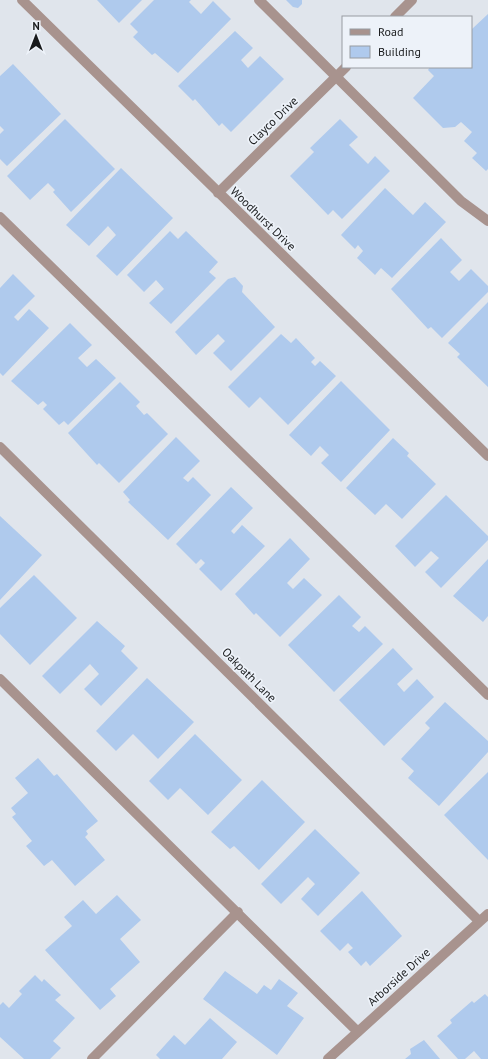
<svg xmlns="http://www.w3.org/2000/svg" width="488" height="1059" font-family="'PT Sans',sans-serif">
<rect width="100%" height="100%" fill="#e0e5ec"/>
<!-- building -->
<path fill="#afcaed" d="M 97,0 L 142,0 L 119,23 Z
M 154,0 L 191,0 L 189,2 L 201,14 L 213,1 L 231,19 L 178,73 L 155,53 L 152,55 L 133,37 L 138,32 L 130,24 Z
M 286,0 L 302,0 L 302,4 L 298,8 L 293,7 Z
M 488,14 L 488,169 L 486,171 L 472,158 L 477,153 L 464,141 L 472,132 L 461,122 L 455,127 L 443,128 L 413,98 L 434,76 L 428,70 L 430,67 L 471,67 L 471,28 L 472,29 Z
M 235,31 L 253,48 L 241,60 L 248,68 L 260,56 L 284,79 L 231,132 L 222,123 L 219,126 L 195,99 L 193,101 L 178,86 Z
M 13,64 L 61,114 L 7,166 L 0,159 L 0,134 L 4,130 L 0,126 L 0,76 Z
M 65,119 L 115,169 L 71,212 L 53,192 L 55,190 L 48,183 L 30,200 L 7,176 Z
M 340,119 L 358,137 L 349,145 L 368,164 L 375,156 L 390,171 L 342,219 L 333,210 L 328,215 L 290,176 L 314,152 L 310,148 Z
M 121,168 L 173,218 L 117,276 L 96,256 L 116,235 L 108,226 L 89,246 L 66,225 Z
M 385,188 L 413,215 L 425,202 L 446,222 L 392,278 L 381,268 L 375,275 L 357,258 L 363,251 L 358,245 L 355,249 L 341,235 Z
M 170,231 L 178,239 L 186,231 L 218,262 L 209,272 L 216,278 L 171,324 L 149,303 L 164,289 L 156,280 L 144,292 L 127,275 Z
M 441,238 L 462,260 L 450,272 L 459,281 L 471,269 L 488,286 L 488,292 L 442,338 L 431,327 L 428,329 L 391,289 Z
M 13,274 L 35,296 L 14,317 L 18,321 L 29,309 L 49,328 L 3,376 L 0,373 L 0,288 Z
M 235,277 L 243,286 L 242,292 L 275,327 L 231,371 L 213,353 L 225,341 L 218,334 L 196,355 L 175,332 L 228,279 Z
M 488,302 L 488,387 L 457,357 L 460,354 L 448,343 Z
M 70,323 L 92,345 L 78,358 L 87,367 L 96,359 L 116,378 L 68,425 L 64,421 L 59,425 L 43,409 L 47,405 L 43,401 L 38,405 L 11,381 Z
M 281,334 L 291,343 L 296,338 L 315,358 L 311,362 L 315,366 L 320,361 L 336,376 L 288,425 L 260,397 L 249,408 L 228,387 Z
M 341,381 L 390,430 L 341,482 L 321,463 L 329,455 L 320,446 L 311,456 L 289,435 Z
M 120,382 L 140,402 L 136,406 L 144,415 L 147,413 L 168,434 L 119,483 L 99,463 L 97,465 L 68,433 Z
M 176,437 L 200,461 L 183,478 L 188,482 L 193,477 L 211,495 L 168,540 L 128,502 L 130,500 L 123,492 Z
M 393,438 L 409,453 L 407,456 L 436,484 L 402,519 L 386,504 L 375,515 L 346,488 Z
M 231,487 L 253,508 L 231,531 L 234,534 L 242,525 L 265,546 L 221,591 L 199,569 L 205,563 L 201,559 L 196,564 L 176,544 Z
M 446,495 L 488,536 L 488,540 L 441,588 L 425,572 L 439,558 L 431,551 L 415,567 L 395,546 Z
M 0,516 L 42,555 L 0,600 Z
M 290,538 L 310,559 L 287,583 L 293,589 L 304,578 L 322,595 L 280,637 L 256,613 L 254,615 L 235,594 Z
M 488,559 L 488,616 L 483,622 L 453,596 Z
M 34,575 L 77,618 L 30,665 L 0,634 L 0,608 Z
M 339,595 L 361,617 L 352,626 L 359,632 L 365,626 L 383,644 L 334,692 L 288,645 Z
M 97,621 L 125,646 L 121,651 L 138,668 L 101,706 L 84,689 L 99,674 L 90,664 L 60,694 L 42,676 Z
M 393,648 L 413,669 L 397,684 L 404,692 L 417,679 L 434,697 L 384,746 L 339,700 Z
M 147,678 L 194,722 L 158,759 L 133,734 L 116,751 L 96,731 Z
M 445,702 L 488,741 L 488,752 L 439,806 L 408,778 L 414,771 L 401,759 L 430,728 L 425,723 Z
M 195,734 L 242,780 L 208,815 L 180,788 L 168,800 L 149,781 Z
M 38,758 L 54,776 L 57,774 L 98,821 L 86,831 L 88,834 L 85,837 L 105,860 L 75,886 L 52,860 L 44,866 L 26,846 L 32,841 L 12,817 L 16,814 L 11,808 L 28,793 L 15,778 Z
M 488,772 L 488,860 L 444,815 Z
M 262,780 L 305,822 L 259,870 L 234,846 L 230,849 L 211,832 Z
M 315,829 L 360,873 L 318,916 L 301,899 L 315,884 L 308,877 L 281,904 L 261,884 Z
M 362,891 L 402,936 L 370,966 L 366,961 L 361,966 L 348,952 L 353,948 L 348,943 L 340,951 L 320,931 Z
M 117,895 L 141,920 L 120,939 L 140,962 L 110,989 L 116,996 L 100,1010 L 45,950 L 72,926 L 64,917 L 83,900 L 96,914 Z
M 225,971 L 257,994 L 264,985 L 271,990 L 279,979 L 298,993 L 287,1006 L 304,1018 L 277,1055 L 203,999 Z
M 35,975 L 42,982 L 44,979 L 61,995 L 55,1000 L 75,1018 L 53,1041 L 61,1048 L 50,1059 L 24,1059 L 0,1037 L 0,1005 L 3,1002 L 9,1008 L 22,994 L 19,991 Z
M 485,994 L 488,997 L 488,1059 L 481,1059 L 474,1051 L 465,1059 L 458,1059 L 437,1036 L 452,1023 L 450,1020 L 472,1001 L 474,1003 Z
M 210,1018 L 237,1042 L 222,1059 L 160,1059 L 156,1055 L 174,1035 L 185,1045 Z
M 424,1040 L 440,1059 L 405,1059 L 411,1054 L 410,1049 Z"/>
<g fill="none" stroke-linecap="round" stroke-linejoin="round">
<!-- minor -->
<path stroke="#a8938e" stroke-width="10" d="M 22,0 L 488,456
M 259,0 L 461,201 L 488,221
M 395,17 L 412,0
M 218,193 L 346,67
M 0,217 L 488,695
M 0,447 L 479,921
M 0,679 L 358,1032
M 92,1059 L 238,912
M 328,1059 L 488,914"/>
</g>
<g text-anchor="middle" stroke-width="3.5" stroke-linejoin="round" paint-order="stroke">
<!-- street labels -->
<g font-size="12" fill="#191b1d" stroke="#edf2f9">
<text transform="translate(273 121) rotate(-44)" y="4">Clayco Drive</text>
<text transform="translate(263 219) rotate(44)" y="4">Woodhurst Drive</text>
<text transform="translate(249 675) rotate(45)" y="4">Oakpath Lane</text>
<text transform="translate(399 977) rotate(-42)" y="4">Arborside Drive</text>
</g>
</g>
<!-- legend -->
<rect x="342" y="16" width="130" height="52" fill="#edf2f9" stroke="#989ca1"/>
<rect x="350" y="29" width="20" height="6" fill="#a8938e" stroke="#989ca1"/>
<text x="378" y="36" font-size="12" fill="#191b1d">Road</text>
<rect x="350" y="46" width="20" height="12" fill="#afcaed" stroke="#989ca1"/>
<text x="378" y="56" font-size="12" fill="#191b1d">Building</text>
<!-- north arrow -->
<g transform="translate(36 36)" stroke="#edf2f9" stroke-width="3" paint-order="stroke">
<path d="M0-3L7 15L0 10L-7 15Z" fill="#191b1d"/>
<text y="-6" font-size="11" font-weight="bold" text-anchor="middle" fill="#191b1d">N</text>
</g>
</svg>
